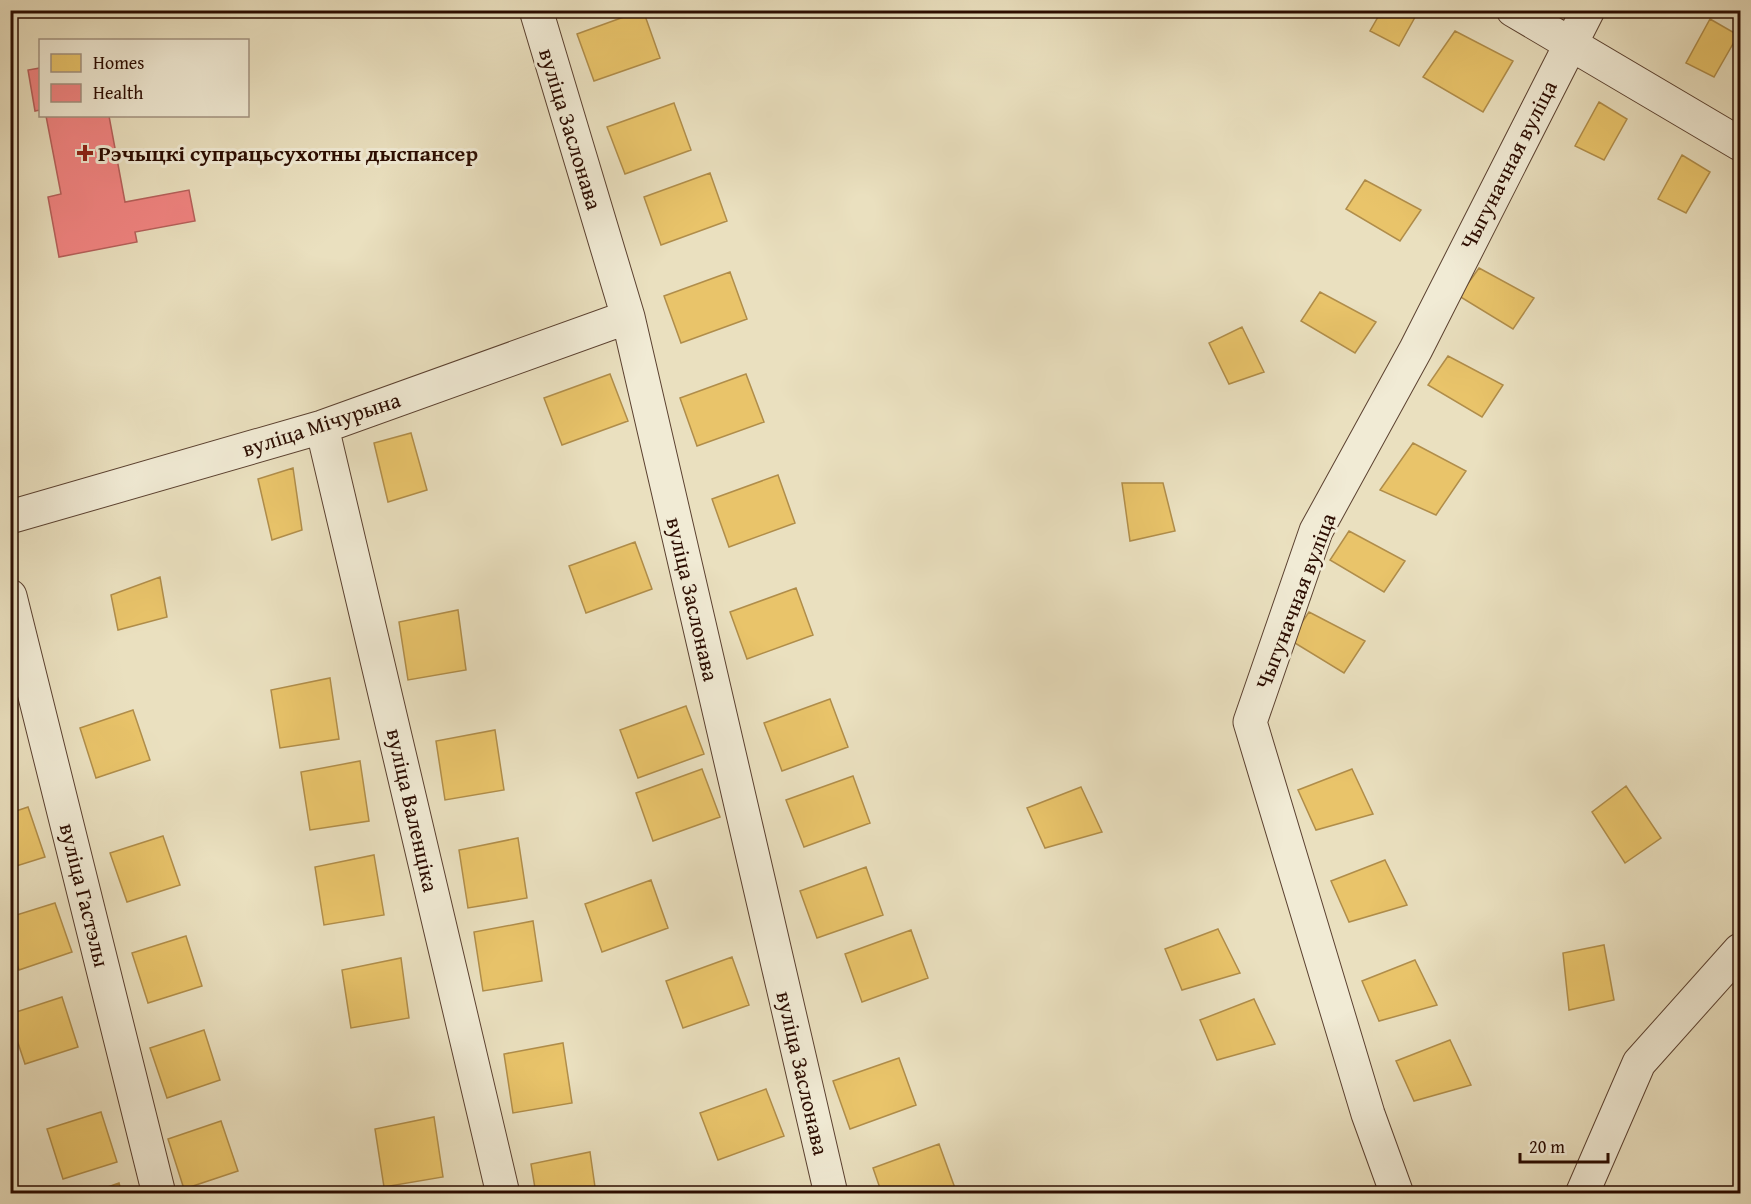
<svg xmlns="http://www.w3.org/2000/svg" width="1751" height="1204" font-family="'Gentium Book Plus',serif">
<rect width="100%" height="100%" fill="#eae0bf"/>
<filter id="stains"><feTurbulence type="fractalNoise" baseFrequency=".00333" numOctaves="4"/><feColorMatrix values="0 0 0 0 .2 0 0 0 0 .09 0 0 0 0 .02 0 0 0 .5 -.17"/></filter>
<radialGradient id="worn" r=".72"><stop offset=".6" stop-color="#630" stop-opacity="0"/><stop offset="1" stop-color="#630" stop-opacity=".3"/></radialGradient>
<!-- homes -->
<path fill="#e9c46a" stroke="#b08d4a" stroke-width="1.5" d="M 643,10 L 660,58 L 594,81 L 577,34 Z
M 1382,10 L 1419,10 L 1399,46 L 1370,31 Z
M 1710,19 L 1738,35 L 1714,77 L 1686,63 Z
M 1455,31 L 1513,61 L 1483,112 L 1423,77 Z
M 1599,102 L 1627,119 L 1604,160 L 1575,146 Z
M 674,103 L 691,150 L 625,174 L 607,127 Z
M 1682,155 L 1710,172 L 1686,213 L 1658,199 Z
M 710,173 L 727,221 L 661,245 L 644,197 Z
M 1365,180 L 1421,210 L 1400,241 L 1346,209 Z
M 1479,268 L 1534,298 L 1513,329 L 1459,296 Z
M 730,272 L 747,319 L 681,343 L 664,296 Z
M 1320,292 L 1376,322 L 1355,353 L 1301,321 Z
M 1242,327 L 1264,372 L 1229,384 L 1209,343 Z
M 1448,356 L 1503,385 L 1482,417 L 1428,385 Z
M 610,374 L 628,421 L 562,445 L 544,398 Z
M 746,374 L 764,422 L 697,446 L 680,398 Z
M 411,433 L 427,490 L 388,502 L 374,443 Z
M 1413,443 L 1466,471 L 1436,515 L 1380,490 Z
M 293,468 L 302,530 L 272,540 L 258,479 Z
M 778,475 L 795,523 L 729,547 L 712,499 Z
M 1122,483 L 1163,483 L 1175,531 L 1130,541 Z
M 1349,531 L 1405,561 L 1384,592 L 1330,560 Z
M 635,542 L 652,589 L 586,613 L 569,566 Z
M 160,577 L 167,617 L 118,630 L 111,595 Z
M 796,588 L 813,635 L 747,659 L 730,612 Z
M 458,610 L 466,670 L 408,680 L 399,622 Z
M 1309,612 L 1365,641 L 1344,673 L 1290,640 Z
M 330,678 L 339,739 L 280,748 L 271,690 Z
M 830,699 L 848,747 L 782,771 L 764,723 Z
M 686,706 L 704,754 L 638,778 L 620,730 Z
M 133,710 L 150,760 L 96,778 L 80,728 Z
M 495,730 L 504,790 L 445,800 L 436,741 Z
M 360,761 L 369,821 L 310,830 L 301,772 Z
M 702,769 L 720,817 L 653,841 L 636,793 Z
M 1352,769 L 1373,814 L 1316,830 L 1298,790 Z
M 853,776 L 870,823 L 804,847 L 786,800 Z
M 1626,786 L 1661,838 L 1625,863 L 1592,812 Z
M 1081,787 L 1102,832 L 1045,848 L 1027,808 Z
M 28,807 L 45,857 L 10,868 L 10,813 Z
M 163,836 L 180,885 L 127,902 L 110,853 Z
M 518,838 L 527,898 L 468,908 L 459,850 Z
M 374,855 L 384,915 L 324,925 L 315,867 Z
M 1385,860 L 1407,905 L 1349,922 L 1331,881 Z
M 866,867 L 883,915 L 817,938 L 800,891 Z
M 651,880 L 668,928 L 602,952 L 585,904 Z
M 55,903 L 72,952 L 19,970 L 10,945 L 10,917 Z
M 533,921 L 542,981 L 483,991 L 474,932 Z
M 1218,929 L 1240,973 L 1182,990 L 1165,949 Z
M 911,930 L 928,978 L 862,1002 L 845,954 Z
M 186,936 L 202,986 L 148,1003 L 132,953 Z
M 1604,945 L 1614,1000 L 1569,1010 L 1563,953 Z
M 732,957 L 749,1005 L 683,1028 L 666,981 Z
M 401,958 L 409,1018 L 351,1028 L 342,970 Z
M 1415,960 L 1437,1005 L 1379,1021 L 1362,981 Z
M 62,997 L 78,1047 L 25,1064 L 10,1019 L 10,1014 Z
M 1254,999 L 1275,1044 L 1217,1060 L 1200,1020 Z
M 204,1030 L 220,1080 L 167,1098 L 150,1048 Z
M 1450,1040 L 1471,1085 L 1414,1101 L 1396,1061 Z
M 563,1043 L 572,1103 L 513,1113 L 504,1054 Z
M 899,1058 L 916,1105 L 850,1129 L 833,1081 Z
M 766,1089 L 784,1136 L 718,1160 L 700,1113 Z
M 101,1112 L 117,1162 L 63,1179 L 47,1129 Z
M 434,1117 L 443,1177 L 384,1187 L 375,1129 Z
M 221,1121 L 238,1171 L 184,1189 L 168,1139 Z
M 939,1144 L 956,1191 L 950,1194 L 882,1194 L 873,1168 Z
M 590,1152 L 596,1194 L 536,1194 L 531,1164 Z
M 119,1183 L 122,1194 L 88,1194 Z
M 794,1188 L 796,1194 L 777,1194 Z"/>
<!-- health -->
<path fill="#f28482" stroke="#b6605b" stroke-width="1.5" d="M 40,68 L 40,110 L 35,111 L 28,70 Z
M 46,116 L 109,116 L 125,202 L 189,190 L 195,221 L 135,232 L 137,242 L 59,257 L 48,197 L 61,194 Z"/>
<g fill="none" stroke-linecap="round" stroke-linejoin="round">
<defs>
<path id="minor" d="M 536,10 L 628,317 L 831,1194
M 1513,10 L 1740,144
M 322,427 L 503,1194
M 10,517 L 322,427 L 628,317
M 10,596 L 159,1194
M 1397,1194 L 1368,1114 L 1250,722 L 1316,531 L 1416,349 L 1588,10
M 1582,1194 L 1639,1063 L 1740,950"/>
</defs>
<!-- minor casing -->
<use href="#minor" stroke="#5b4130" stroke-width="35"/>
<!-- minor -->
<use href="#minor" stroke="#f1ebd5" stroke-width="33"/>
</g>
<!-- markers -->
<path fill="#8f2418" stroke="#f1ebd5" stroke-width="2" d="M82 144h6v6h6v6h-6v6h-6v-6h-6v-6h6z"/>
<g text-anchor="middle" stroke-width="6" stroke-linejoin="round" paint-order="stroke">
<!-- street labels -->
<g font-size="22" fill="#2b0c00" stroke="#f1ebd5">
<text transform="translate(571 129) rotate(73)" y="8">вуліца Заслонава</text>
<text transform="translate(1508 165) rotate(-63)" y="8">Чыгуначная вуліца</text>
<text transform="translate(321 424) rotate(-18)" y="8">вуліца Мічурына</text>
<text transform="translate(693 599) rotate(77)" y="8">вуліца Заслонава</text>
<text transform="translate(1295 601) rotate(-69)" y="8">Чыгуначная вуліца</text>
<text transform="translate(413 810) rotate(77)" y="8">вуліца Валенціка</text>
<text transform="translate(85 895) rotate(76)" y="8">вуліца Гастэлы</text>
<text transform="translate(803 1073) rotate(77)" y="8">вуліца Заслонава</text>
</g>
<!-- poi labels -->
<g font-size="22" font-weight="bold" fill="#2b0c00" stroke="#f1ebd5" text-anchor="start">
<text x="98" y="161">Рэчыцкі супрацьсухотны дыспансер</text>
</g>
</g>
<!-- margin -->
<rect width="1751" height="1204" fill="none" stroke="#eae0bf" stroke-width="36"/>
<rect x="12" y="12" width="1727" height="1180" fill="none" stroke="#2b0c00" stroke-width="3"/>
<rect x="18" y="18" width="1715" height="1168" fill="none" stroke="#2b0c00" stroke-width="1.5"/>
<!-- legend -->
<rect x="39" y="39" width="210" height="78" fill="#f1ebd5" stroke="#a29280" stroke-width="1.5"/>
<rect x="51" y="54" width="30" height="18" fill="#e9c46a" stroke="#a29280" stroke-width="1.5"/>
<text x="93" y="69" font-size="18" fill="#2b0c00">Homes</text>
<rect x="51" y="84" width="30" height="18" fill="#f28482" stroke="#a29280" stroke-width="1.5"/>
<text x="93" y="99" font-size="18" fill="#2b0c00">Health</text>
<!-- scale -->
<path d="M1520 1153v9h88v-9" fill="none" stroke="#2b0c00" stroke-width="3"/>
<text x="1529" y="1153" font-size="18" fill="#2b0c00" stroke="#f1ebd5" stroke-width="4.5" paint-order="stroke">20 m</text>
<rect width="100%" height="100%" filter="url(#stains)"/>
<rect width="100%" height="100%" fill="url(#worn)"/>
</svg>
